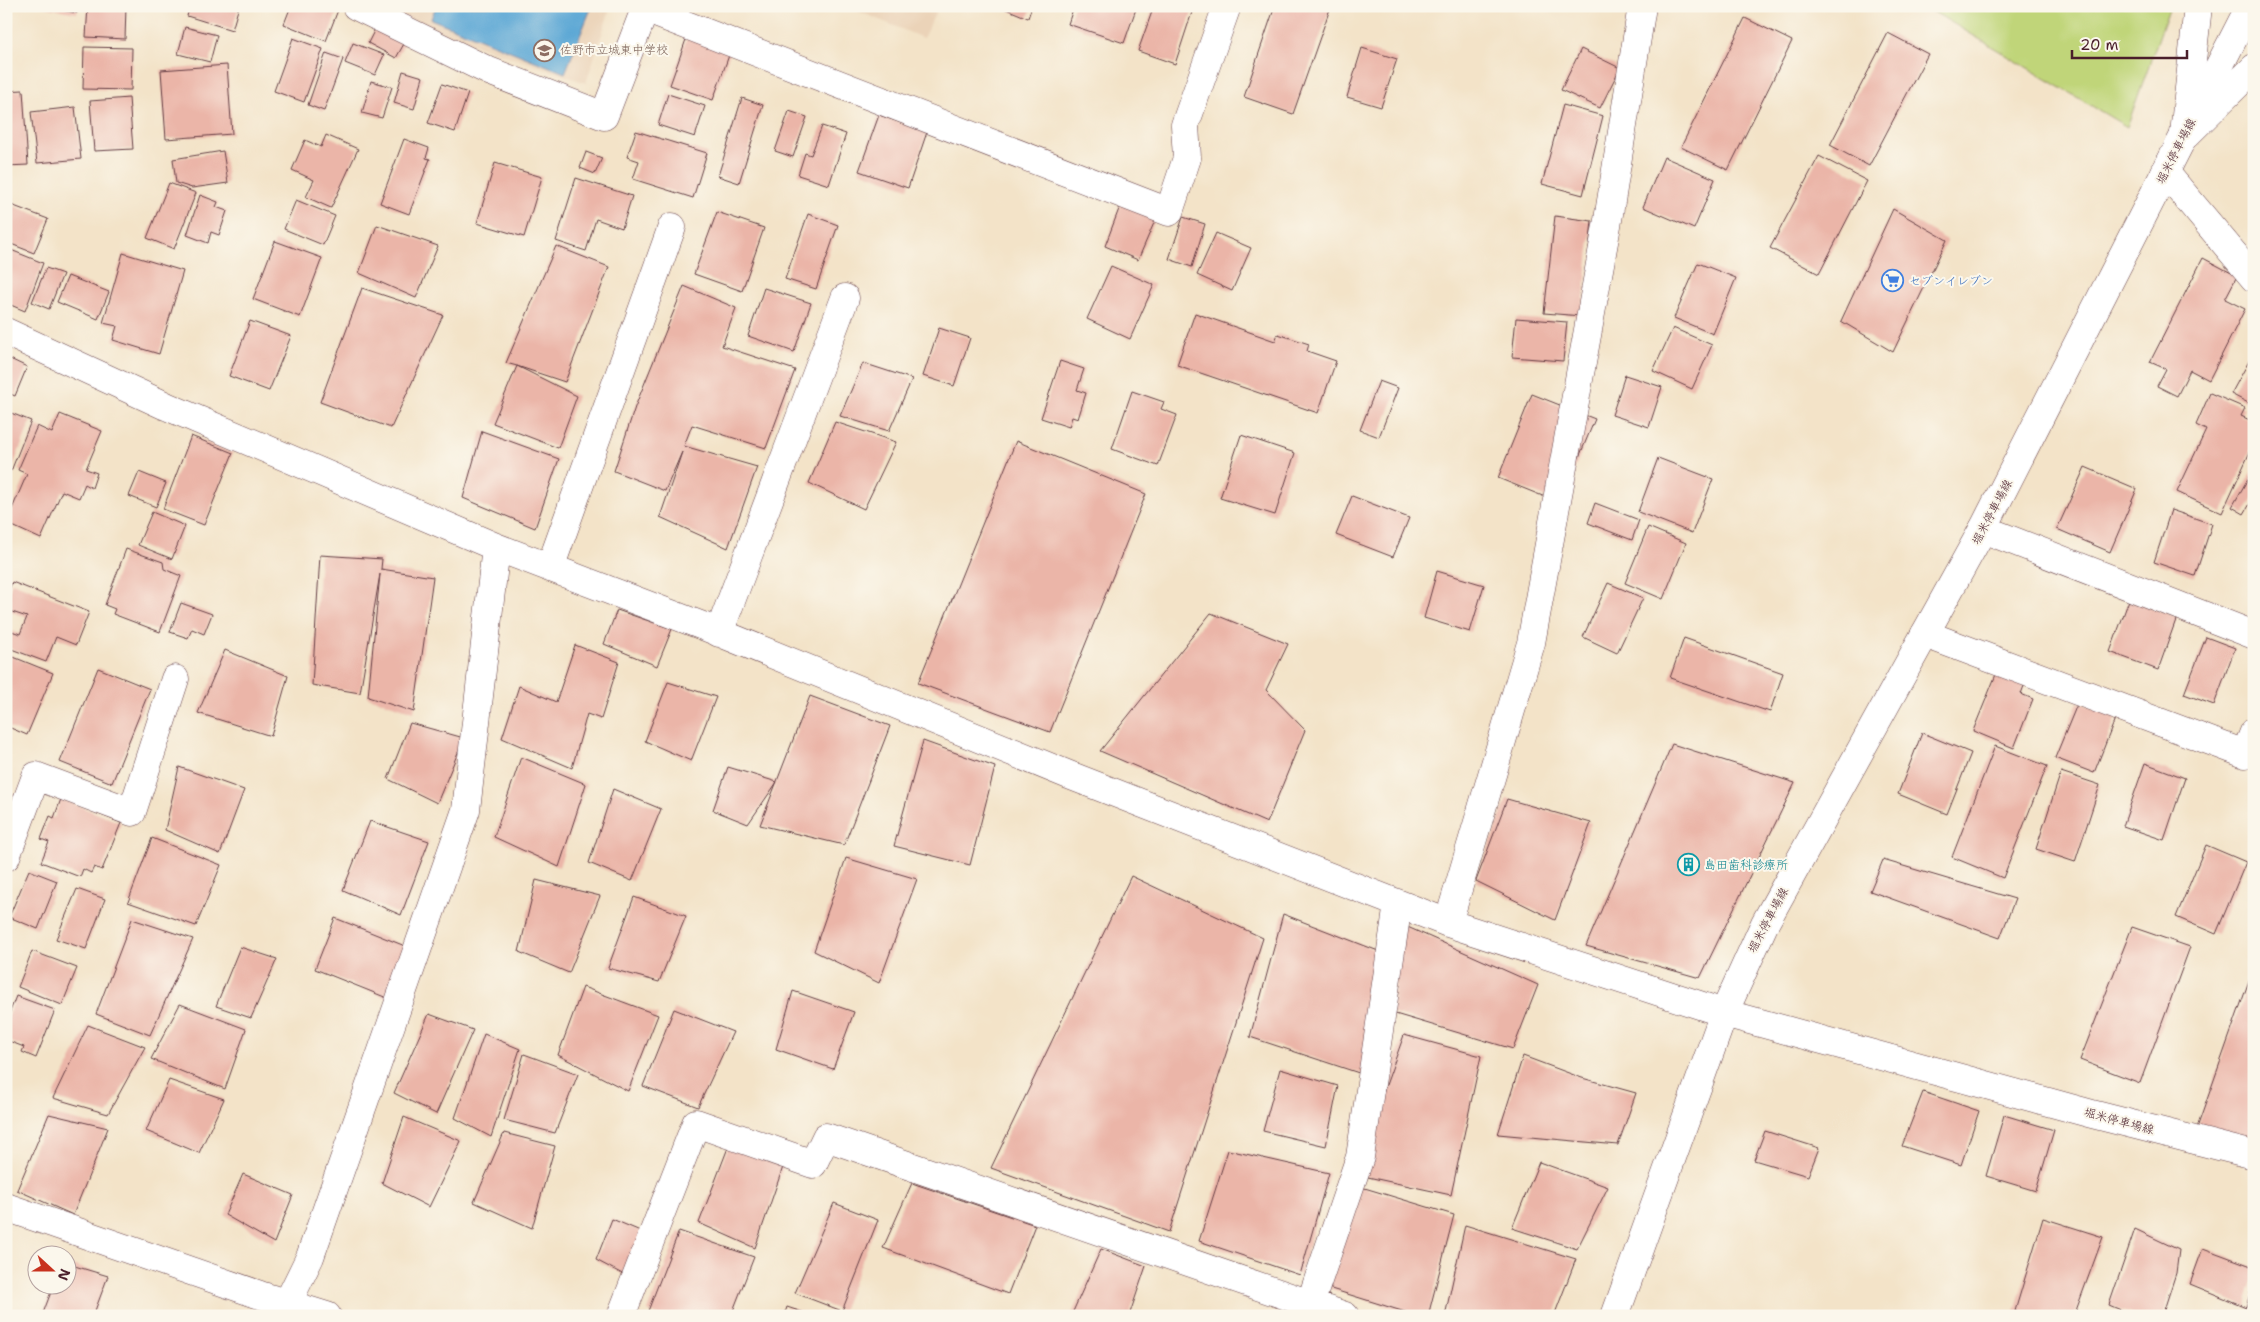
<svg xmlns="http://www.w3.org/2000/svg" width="2260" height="1322" font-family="'Shantell Sans','Klee One',sans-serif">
<rect width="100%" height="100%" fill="#fbf7ec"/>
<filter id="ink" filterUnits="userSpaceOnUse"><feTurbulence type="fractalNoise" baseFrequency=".02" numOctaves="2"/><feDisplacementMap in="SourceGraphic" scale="10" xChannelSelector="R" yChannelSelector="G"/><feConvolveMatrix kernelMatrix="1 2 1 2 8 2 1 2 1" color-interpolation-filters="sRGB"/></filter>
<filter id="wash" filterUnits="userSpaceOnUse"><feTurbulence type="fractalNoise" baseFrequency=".0096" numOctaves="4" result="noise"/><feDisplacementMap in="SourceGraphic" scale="20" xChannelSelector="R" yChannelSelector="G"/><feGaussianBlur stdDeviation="1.12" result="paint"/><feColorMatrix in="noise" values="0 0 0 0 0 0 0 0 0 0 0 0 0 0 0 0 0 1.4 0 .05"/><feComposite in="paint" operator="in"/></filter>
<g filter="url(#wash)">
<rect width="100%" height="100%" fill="#f3e3c8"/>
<!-- built -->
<path fill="#ebd3b8" d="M 400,6 L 611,6 L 586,83 L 396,17 Z
M 846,6 L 939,6 L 923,38 Z"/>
<!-- grass -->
<path fill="#c0d579" stroke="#857a52" d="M 1928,6 L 2170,6 L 2127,127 L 1927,8 Z"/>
<!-- water -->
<path fill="#5da8d5" stroke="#546480" d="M 436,6 L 592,6 L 565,73 L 431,19 Z"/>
<g id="blocks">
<!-- building -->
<path fill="#ebb5a8" d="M 40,6 L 78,6 L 77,13 Z
M 88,6 L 126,6 L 125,39 L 86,37 Z
M 190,6 L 239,6 L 232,30 L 187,16 Z
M 291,6 L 329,6 L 338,10 L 326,41 L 284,24 Z
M 999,6 L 1032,6 L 1028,18 Z
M 1074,6 L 1137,6 L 1124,43 L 1068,24 Z
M 1154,6 L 1194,6 L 1175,64 L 1138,51 Z
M 1275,6 L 1331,6 L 1293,114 L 1244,97 Z
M 1745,18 L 1792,41 L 1728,170 L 1681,147 Z
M 185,27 L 217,35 L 210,62 L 178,54 Z
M 376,27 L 405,42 L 396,58 L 368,43 Z
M 690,28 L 733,44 L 713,100 L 670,85 Z
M 1888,33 L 1928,54 L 1869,166 L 1830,145 Z
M 293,38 L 323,49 L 304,102 L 274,91 Z
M 353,43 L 384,55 L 375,75 L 345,63 Z
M 84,47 L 132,48 L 131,90 L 83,89 Z
M 1362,48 L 1397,59 L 1381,107 L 1347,97 Z
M 1581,49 L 1620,68 L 1600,108 L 1561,90 Z
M 326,53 L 343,59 L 324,111 L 308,105 Z
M 227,65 L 232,134 L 166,139 L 161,70 Z
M 403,71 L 423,77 L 414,109 L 394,103 Z
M 371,81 L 392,87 L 382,118 L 362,113 Z
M 442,84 L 468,93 L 455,132 L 428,123 Z
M 23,90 L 28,165 L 6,166 L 6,91 Z
M 668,94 L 705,106 L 695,137 L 658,125 Z
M 129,98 L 133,149 L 94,151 L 90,101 Z
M 742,98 L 763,105 L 739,183 L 718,176 Z
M 1563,105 L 1603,116 L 1583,195 L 1542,184 Z
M 75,107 L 81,159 L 37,163 L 31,112 Z
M 789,111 L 807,117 L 793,157 L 775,151 Z
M 879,115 L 927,132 L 908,188 L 859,171 Z
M 822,126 L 846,134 L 829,185 L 798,175 L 805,153 L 811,155 Z
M 636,131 L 707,153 L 693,198 L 633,179 L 639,161 L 627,157 Z
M 326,135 L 358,149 L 331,208 L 306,197 L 314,180 L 292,170 L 305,140 L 321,147 Z
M 404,139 L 429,148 L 426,158 L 430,159 L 409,214 L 380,203 Z
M 223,151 L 228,183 L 192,188 L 176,183 L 173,159 Z
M 586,152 L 602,158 L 595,174 L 580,168 Z
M 1819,156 L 1867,181 L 1819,274 L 1770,248 Z
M 1664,157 L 1715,179 L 1694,229 L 1643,207 Z
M 495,163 L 542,177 L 524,237 L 477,223 Z
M 576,178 L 632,196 L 622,228 L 596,219 L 586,251 L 556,241 Z
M 169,183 L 196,193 L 174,249 L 147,238 Z
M 200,195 L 218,202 L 216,207 L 227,211 L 219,235 L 211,232 L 208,243 L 187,235 Z
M 296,200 L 335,216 L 323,245 L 284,229 Z
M 1122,201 L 1157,216 L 1138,260 L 1105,246 Z
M 6,203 L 48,219 L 34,253 L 6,242 Z
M 1893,209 L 1947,240 L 1893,352 L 1841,321 Z
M 717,212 L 764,228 L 742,291 L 694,274 Z
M 808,214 L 838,225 L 816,289 L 785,279 Z
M 1555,216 L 1592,221 L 1582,316 L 1544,313 Z
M 1183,217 L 1205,224 L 1192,267 L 1169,259 Z
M 377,225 L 438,246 L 416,298 L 359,273 Z
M 1216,233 L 1251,248 L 1232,291 L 1197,275 Z
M 275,241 L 322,258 L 300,317 L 253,299 Z
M 556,246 L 609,267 L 565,382 L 517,366 L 577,396 L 558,448 L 493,423 L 517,366 L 506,363 Z
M 6,248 L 43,263 L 25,311 L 6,303 Z
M 123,253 L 183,271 L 159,354 L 113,340 L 117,326 L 103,323 Z
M 2203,258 L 2237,276 L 2225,299 L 2245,309 L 2209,380 L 2190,370 L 2177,396 L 2157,386 L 2166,369 L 2150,362 Z
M 1698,263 L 1736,278 L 1713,334 L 1674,318 Z
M 1111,266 L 1154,285 L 1130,339 L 1087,319 Z
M 46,268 L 63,274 L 49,309 L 32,302 Z
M 68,276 L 109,292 L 98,319 L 57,302 Z
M 684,286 L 736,308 L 722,346 L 795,370 L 766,448 L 692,425 L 684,446 L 757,467 L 728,548 L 660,517 L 682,452 L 665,491 L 614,471 L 635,407 Z
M 362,288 L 443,315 L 391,428 L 320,402 Z
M 764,288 L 811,303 L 794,352 L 748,336 Z
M 1195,313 L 1275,341 L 1278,334 L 1309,344 L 1307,351 L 1336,361 L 1318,413 L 1177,365 Z
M 1516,318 L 1567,322 L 1563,361 L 1512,357 Z
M 250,321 L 291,336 L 269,391 L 229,376 Z
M 939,328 L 970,338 L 954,386 L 923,376 Z
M 1673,328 L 1712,345 L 1692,389 L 1653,371 Z
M 2254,352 L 2254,406 L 2231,394 Z
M 6,357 L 27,367 L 15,396 L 6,392 Z
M 1060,361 L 1084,369 L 1077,390 L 1086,393 L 1078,419 L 1072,417 L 1069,427 L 1041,418 Z
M 863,363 L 912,379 L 889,431 L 840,416 Z
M 1625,375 L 1662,387 L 1649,427 L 1612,415 Z
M 1379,381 L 1398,388 L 1379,437 L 1360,430 Z
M 1132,391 L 1164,402 L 1161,409 L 1177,415 L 1158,466 L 1112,449 Z
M 2210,393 L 2245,408 L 2241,416 L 2254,422 L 2254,443 L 2222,513 L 2177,492 L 2206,430 L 2196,425 Z
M 1532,394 L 1595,419 L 1560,503 L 1498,478 Z
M 6,411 L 31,421 L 11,471 L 6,469 Z
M 60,414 L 102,431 L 86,469 L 97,473 L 92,488 L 85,484 L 79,498 L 62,491 L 41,539 L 6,523 L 27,474 L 18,470 L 37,426 L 52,433 Z
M 835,422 L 896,442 L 864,509 L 809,483 Z
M 482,431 L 559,459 L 535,528 L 463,498 Z
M 1241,435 L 1295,453 L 1275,515 L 1220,498 Z
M 191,436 L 233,453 L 204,525 L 163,509 Z
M 1016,441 L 1146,494 L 1050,732 L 918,683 Z
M 1658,458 L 1713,479 L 1692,533 L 1638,512 Z
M 2085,467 L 2137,489 L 2110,552 L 2057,529 Z
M 2254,468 L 2254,497 L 2244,514 L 2232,507 Z
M 139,472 L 166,483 L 156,507 L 129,496 Z
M 1352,496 L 1409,518 L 1393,557 L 1336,535 Z
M 1595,503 L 1639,520 L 1632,540 L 1588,523 Z
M 2171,510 L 2212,524 L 2195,576 L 2154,562 Z
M 152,512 L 185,526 L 172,559 L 138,545 Z
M 1648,527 L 1686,543 L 1663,599 L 1625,583 Z
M 126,549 L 163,562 L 164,569 L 181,576 L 160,632 L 113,614 L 115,609 L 105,605 Z
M 320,555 L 382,559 L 381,569 L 433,577 L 414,712 L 368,697 L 380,574 L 360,693 L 312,685 Z
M 1437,571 L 1484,585 L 1470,632 L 1424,618 Z
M 12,582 L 89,612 L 76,645 L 56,637 L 46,662 L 6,647 L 6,629 L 20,634 L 27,617 L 6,610 L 6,598 Z
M 1608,583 L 1643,598 L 1617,653 L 1583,637 Z
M 2129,600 L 2177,617 L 2158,670 L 2110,652 Z
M 181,603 L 212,614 L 204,634 L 192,629 L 188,638 L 170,632 Z
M 617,610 L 672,629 L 657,666 L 604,644 Z
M 1211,613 L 1288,644 L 1266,690 L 1305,730 L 1267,823 L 1100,751 Z
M 2206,637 L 2235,648 L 2214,705 L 2184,694 Z
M 1684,638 L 1783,673 L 1770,712 L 1670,678 Z
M 575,645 L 619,662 L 601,719 L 587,714 L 572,768 L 502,738 L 519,686 L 556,702 Z
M 225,650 L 288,676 L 271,736 L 198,713 Z
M 6,654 L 53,673 L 27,735 L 6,726 Z
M 98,668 L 150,689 L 112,783 L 60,762 Z
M 1997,672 L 2025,683 L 2021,694 L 2033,699 L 2014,748 L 1973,731 Z
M 668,682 L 716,697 L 691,761 L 645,741 Z
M 810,696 L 890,726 L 844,845 L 760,825 Z
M 2078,702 L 2116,717 L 2094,773 L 2055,758 Z
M 410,723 L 464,738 L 437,803 L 388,779 Z
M 1922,733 L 1971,753 L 1947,814 L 1898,794 Z
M 923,741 L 995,767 L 970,865 L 894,846 Z
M 1672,744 L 1795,783 L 1700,978 L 1586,946 Z
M 1995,746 L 2047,766 L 2003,878 L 1952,857 Z
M 521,757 L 586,784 L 559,867 L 494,837 Z
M 2145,763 L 2185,778 L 2164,840 L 2123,826 Z
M 179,767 L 244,790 L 220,854 L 165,830 Z
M 728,767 L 777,782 L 748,824 L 713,810 Z
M 2061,772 L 2100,785 L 2075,862 L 2036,849 Z
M 613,789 L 661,809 L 632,881 L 589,863 Z
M 61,799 L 121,823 L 102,870 L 94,867 L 91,873 L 83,869 L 80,877 L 41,862 L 49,842 L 41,839 L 50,816 L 54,818 Z
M 1507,799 L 1591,823 L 1555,920 L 1476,881 Z
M 370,821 L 429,841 L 401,915 L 343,890 Z
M 152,838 L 221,865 L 196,926 L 128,902 Z
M 2206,845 L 2246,862 L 2216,934 L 2176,917 Z
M 846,858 L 917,879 L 879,983 L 814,951 Z
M 1883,860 L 2015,899 L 2000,938 L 1870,891 Z
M 29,870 L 57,881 L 38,929 L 9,917 Z
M 1131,876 L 1263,938 L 1169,1232 L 991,1168 Z
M 536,880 L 600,896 L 569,973 L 519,952 Z
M 77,889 L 105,899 L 86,949 L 56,939 Z
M 634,897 L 686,916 L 659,982 L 608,968 Z
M 1283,914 L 1386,954 L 1365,1075 L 1250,1037 Z
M 335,918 L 405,946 L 387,998 L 315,969 Z
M 132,919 L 193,939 L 150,1035 L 96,1014 Z
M 1403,925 L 1538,985 L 1513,1049 L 1392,1013 Z
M 2132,927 L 2190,947 L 2140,1083 L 2080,1060 Z
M 240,947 L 277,959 L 251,1018 L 216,1006 Z
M 32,951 L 77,968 L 62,1005 L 18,987 Z
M 2251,975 L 2254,976 L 2254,1142 L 2197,1128 Z
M 583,987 L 658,1015 L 628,1091 L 558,1055 Z
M 793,991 L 854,1012 L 833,1069 L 776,1049 Z
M 16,996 L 55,1010 L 36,1058 L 22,1052 L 24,1047 L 6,1040 L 6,1022 Z
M 180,1004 L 246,1029 L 225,1089 L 151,1059 Z
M 674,1009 L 733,1032 L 698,1107 L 643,1086 Z
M 429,1014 L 473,1030 L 436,1114 L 394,1093 Z
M 88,1025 L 145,1047 L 108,1114 L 53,1098 Z
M 484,1034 L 520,1049 L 491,1137 L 455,1118 Z
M 1404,1035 L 1481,1056 L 1451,1195 L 1354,1174 Z
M 524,1054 L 578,1074 L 555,1133 L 504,1120 Z
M 1523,1056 L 1582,1078 L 1636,1093 L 1618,1145 L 1498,1134 Z
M 1280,1069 L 1338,1086 L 1326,1146 L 1263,1131 Z
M 169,1080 L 224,1099 L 199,1153 L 146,1131 Z
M 1923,1092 L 1979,1111 L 1961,1165 L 1902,1146 Z
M 49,1114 L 108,1128 L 73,1215 L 17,1190 Z
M 2004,1115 L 2054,1130 L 2036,1191 L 1986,1176 Z
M 404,1117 L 461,1141 L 429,1207 L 382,1183 Z
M 1765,1131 L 1819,1148 L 1808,1176 L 1754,1160 Z
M 504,1133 L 555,1146 L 532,1228 L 474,1202 Z
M 729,1145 L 783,1167 L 755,1248 L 699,1223 Z
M 1228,1150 L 1329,1173 L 1300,1275 L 1199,1241 Z
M 1539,1162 L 1608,1187 L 1577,1249 L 1512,1228 Z
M 243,1174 L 293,1195 L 274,1243 L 225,1215 Z
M 912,1183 L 1035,1225 L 1008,1294 L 883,1248 Z
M 1358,1186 L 1454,1215 L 1428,1316 L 1418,1316 L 1328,1288 Z
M 834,1203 L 878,1220 L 842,1311 L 795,1293 Z
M 2043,1218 L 2103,1237 L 2074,1316 L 2027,1316 L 2015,1311 Z
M 612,1219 L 645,1233 L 628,1277 L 596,1260 Z
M 1465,1225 L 1576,1259 L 1554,1316 L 1445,1316 Z
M 2135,1229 L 2179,1250 L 2176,1273 L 2162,1316 L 2135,1316 L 2109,1305 Z
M 679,1231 L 754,1257 L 731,1316 L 660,1316 L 648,1311 Z
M 2203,1248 L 2254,1267 L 2254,1281 L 2246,1307 L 2190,1284 Z
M 1101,1249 L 1146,1266 L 1129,1316 L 1071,1316 Z
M 68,1264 L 108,1276 L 93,1316 L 42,1316 L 54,1284 L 68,1284 Z
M 787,1307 L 811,1315 L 811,1316 L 784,1316 Z"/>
</g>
</g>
<g filter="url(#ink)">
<use href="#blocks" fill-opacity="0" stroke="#633c43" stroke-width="1"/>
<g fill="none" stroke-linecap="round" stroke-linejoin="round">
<defs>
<path id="minor" d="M 356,6 L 489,71 L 604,116 L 645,9 L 1169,212 L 1187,158 L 1185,125 L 1227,6
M 2184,134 L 2198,6
M 2186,135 L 2254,68
M 2165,172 L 2254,278
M 6,332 L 166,406 L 496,547 L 708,628 L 1069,775 L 1448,923 L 1724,1013
M 1983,529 L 2254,635
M 550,568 L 672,227
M 719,633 L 845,298
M 1925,634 L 2245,754 L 2254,732
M 6,857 L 36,776 L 132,812 L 175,679
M 1448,923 L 1531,643 L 1608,220 L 1642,6
M 6,1207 L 260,1295 L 327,1316
M 288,1302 L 310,1257 L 466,810 L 496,547
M 1310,1304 L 1360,1157 L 1398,904
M 621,1316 L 696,1123 L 813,1164 L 826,1137 L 1345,1316"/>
<path id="major" d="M 1724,1013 L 2092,1114 L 2254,1155
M 1615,1316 L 1724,1013 L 1765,923 L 1983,529 L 2250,6"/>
</defs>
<!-- minor casing -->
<use href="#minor" stroke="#633c43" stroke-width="29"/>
<!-- major casing -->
<use href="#major" stroke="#633c43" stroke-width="29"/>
<!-- minor -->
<use href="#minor" stroke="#fff" stroke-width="28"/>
<!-- major -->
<use href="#major" stroke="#fff" stroke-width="28"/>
</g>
</g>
<!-- icons -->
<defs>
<symbol id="school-ring" viewBox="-11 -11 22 22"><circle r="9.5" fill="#fbf7ec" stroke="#8d6e63" stroke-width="1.5"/><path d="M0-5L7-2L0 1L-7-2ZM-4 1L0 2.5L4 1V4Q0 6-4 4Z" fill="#8d6e63"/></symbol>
<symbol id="supermarket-ring" viewBox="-11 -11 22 22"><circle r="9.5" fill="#fbf7ec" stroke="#3f7fe0" stroke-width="1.5"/><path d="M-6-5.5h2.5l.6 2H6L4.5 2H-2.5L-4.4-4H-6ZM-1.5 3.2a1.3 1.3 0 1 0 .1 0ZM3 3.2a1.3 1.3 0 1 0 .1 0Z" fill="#3f7fe0"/></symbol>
<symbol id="building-ring" viewBox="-11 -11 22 22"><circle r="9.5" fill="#fbf7ec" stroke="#0f9aa8" stroke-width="1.5"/><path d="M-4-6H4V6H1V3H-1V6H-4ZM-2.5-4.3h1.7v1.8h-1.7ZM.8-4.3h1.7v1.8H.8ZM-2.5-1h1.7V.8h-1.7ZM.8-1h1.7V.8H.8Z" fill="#0f9aa8"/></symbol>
</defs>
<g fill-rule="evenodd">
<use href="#school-ring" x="532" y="38" width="25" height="25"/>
<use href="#supermarket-ring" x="1880" y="268" width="25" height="25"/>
<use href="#building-ring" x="1676" y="852" width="25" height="25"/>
</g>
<g text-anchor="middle" stroke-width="4" stroke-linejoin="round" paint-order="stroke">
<!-- education labels -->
<g font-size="12" fill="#785e54" stroke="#fbf7ec" text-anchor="start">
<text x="560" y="54">佐野市立城東中学校</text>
</g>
<!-- street labels -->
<g font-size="12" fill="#4a1f2b" stroke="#fbf7ec">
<text transform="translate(2176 151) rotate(-63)" y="4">堀米停車場線</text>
<text transform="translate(1992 512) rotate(-62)" y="4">堀米停車場線</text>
<text transform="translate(1768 920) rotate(-62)" y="4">堀米停車場線</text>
<text transform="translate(2119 1121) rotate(15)" y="4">堀米停車場線</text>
</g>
<!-- shop labels -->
<g font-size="12" fill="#366cbe" stroke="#fbf7ec" text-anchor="start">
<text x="1909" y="285">セブンイレブン</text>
</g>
<!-- culture labels -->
<g font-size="12" fill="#0d838f" stroke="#fbf7ec" text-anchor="start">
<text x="1704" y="869">島田歯科診療所</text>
</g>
</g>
<!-- margin -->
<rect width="2260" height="1322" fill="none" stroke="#fbf7ec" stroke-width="25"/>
<!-- north arrow -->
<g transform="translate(52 1270) rotate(111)"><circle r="24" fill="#fbf7ec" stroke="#b4a19f"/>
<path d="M0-4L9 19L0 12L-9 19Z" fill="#c8321e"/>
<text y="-8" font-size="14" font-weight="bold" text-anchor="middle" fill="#4a1f2b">N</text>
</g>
<!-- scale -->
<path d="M2072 50v8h115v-8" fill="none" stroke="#4a1f2b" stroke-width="2.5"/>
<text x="2080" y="50" font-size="15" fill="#4a1f2b" stroke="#fbf7ec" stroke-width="4" paint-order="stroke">20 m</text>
</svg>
